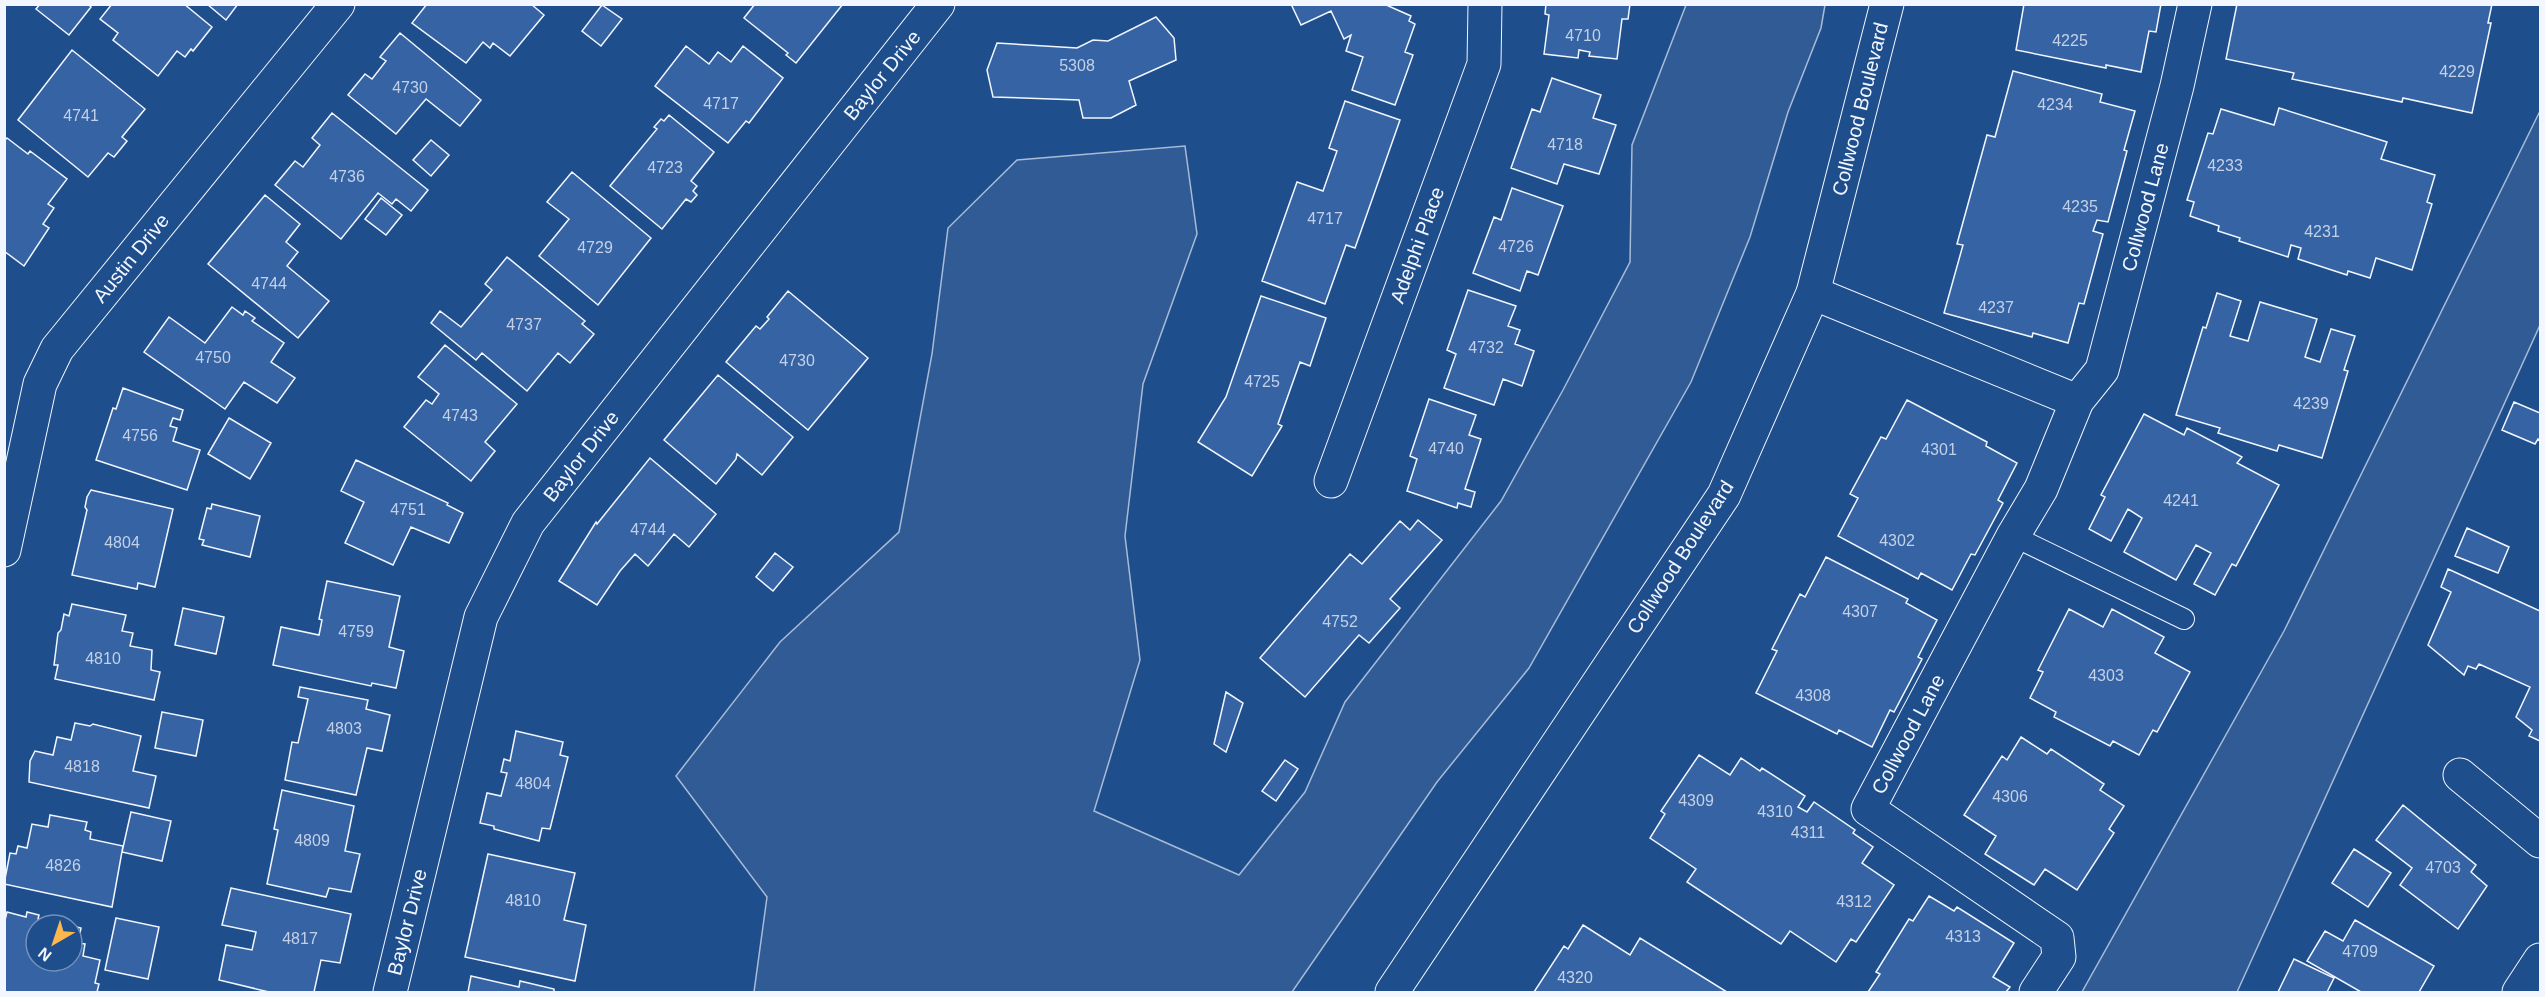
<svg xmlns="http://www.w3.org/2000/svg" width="2545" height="997" font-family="Arial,sans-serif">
<rect width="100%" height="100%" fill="#1f4e8c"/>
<!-- built -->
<path fill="#305b95" stroke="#a8bbd7" stroke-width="1.5" d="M 1686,5 L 1825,5 L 1821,28 L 1788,112 L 1750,237 L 1691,382 L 1529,668 L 1437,782 L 1292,992 L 754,992 L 767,897 L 676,776 L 780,642 L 899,532 L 932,354 L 948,228 L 1017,160 L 1185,146 L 1197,234 L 1143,384 L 1125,536 L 1140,660 L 1094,811 L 1239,875 L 1305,792 L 1345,702 L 1501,501 L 1563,390 L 1630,262 L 1632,145 Z
M 2540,111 L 2540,325 L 2237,992 L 2082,992 L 2284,631 Z"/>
<!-- building -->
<path fill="#3563a3" stroke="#f2f6ff" stroke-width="1.5" d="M 40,4 L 88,4 L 91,7 L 69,35 L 36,9 Z
M 112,4 L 184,4 L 212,27 L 193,51 L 191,49 L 185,57 L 177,51 L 158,76 L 113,40 L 118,33 L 100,19 Z
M 207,4 L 238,4 L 226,20 Z
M 427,4 L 531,4 L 544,15 L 510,56 L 493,43 L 490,48 L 483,42 L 466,63 L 412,23 Z
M 755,4 L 843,4 L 796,63 L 786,55 L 788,53 L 744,18 Z
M 1291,4 L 1384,4 L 1411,16 L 1409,21 L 1415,24 L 1405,52 L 1413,55 L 1395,105 L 1352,90 L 1363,57 L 1346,51 L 1351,35 L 1344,39 L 1331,11 L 1301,25 Z
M 1546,4 L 1630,4 L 1628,19 L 1622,19 L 1617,59 L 1589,56 L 1590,52 L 1579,50 L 1578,58 L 1544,54 L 1549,15 L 1545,14 Z
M 2024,4 L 2161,4 L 2156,32 L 2149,31 L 2141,72 L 2106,65 L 2106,68 L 2016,50 Z
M 2237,4 L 2492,4 L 2488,23 L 2491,23 L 2472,113 L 2403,98 L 2402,102 L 2292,79 L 2294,73 L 2226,59 Z
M 602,5 L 622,19 L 601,46 L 582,31 Z
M 1156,17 L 1174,38 L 1176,60 L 1129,81 L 1136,105 L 1111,118 L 1083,118 L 1079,100 L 993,97 L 987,70 L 997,43 L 1077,48 L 1093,40 L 1108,41 Z
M 400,33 L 481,100 L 460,126 L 426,99 L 396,134 L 348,95 L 365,74 L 372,79 L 386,61 L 380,57 Z
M 686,46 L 709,64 L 718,52 L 731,62 L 743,46 L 783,78 L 749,123 L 746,121 L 728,143 L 655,86 Z
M 72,50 L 145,109 L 122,137 L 127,141 L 114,157 L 108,153 L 88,177 L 18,120 Z
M 2013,71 L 2102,94 L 2100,102 L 2135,111 L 2124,150 L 2127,151 L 2108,222 L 2097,220 L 2093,231 L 2103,234 L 2084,304 L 2079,303 L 2068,343 L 2033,333 L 2032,337 L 1944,313 L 1963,245 L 1957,244 L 1987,135 L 1995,137 Z
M 1552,78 L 1601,95 L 1593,118 L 1616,125 L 1599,174 L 1564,164 L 1557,184 L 1511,168 L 1532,109 L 1540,112 Z
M 1345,101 L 1400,120 L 1355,248 L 1346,245 L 1325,304 L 1262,281 L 1297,182 L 1323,191 L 1337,151 L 1329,148 Z
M 2279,108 L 2387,142 L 2381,159 L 2435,175 L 2427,202 L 2432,204 L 2412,270 L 2376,258 L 2370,278 L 2348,271 L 2347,275 L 2298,259 L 2301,248 L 2291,245 L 2288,257 L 2239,241 L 2240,238 L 2218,231 L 2219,226 L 2190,216 L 2194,202 L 2187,200 L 2208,133 L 2213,134 L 2221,109 L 2274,125 Z
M 332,113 L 428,190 L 411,211 L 396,199 L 392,204 L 378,193 L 341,239 L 275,185 L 295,161 L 303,167 L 320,145 L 312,138 Z
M 669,115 L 714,152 L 691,181 L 697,186 L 693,191 L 697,195 L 691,202 L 686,199 L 662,229 L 610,186 L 657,129 L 654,127 L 661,119 L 664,121 Z
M 7,138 L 28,154 L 30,151 L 67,179 L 48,204 L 54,208 L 43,224 L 49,228 L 24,266 L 4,251 L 4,141 Z
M 431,140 L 449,155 L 431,176 L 413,160 Z
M 572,172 L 651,238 L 598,305 L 539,256 L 569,219 L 547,202 Z
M 1512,188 L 1563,206 L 1538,275 L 1527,271 L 1520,291 L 1473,273 L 1494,217 L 1501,220 Z
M 265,195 L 300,224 L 286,242 L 298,252 L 287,266 L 329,301 L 298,338 L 208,264 Z
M 381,198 L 402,215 L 386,235 L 365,219 Z
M 507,257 L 585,321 L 582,324 L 594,334 L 570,363 L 558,353 L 527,391 L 482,353 L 476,360 L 431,323 L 440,311 L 461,327 L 492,290 L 485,284 Z
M 1468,290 L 1516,306 L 1508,326 L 1520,330 L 1515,344 L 1534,351 L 1522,386 L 1503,379 L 1494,405 L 1444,388 L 1456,354 L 1447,350 Z
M 788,291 L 868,358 L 808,430 L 726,362 L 756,326 L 760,329 L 769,319 L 767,317 Z
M 2217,293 L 2241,301 L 2230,336 L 2248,341 L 2260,302 L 2317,319 L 2305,357 L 2320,362 L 2331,329 L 2355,336 L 2344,370 L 2348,371 L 2322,458 L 2279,445 L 2277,451 L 2218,433 L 2220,428 L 2176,415 L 2203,327 L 2206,328 Z
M 1261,296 L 1326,318 L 1310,366 L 1300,362 L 1278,424 L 1282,426 L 1252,476 L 1198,442 L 1226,397 Z
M 232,307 L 243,315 L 245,311 L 255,318 L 252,321 L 284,343 L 271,362 L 295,378 L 277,403 L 244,382 L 225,409 L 144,352 L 169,317 L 205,343 Z
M 445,345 L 517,404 L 485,442 L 495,451 L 471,481 L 404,427 L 426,400 L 432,404 L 439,394 L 418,377 Z
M 718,375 L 793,437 L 762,475 L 737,454 L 736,459 L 716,484 L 664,440 Z
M 123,388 L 183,410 L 180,420 L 173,418 L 170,426 L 177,428 L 173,441 L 200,450 L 187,490 L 96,460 L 113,408 L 116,409 Z
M 1429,399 L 1476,415 L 1469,435 L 1481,439 L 1465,489 L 1475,492 L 1471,507 L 1458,503 L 1457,508 L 1407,491 L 1417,459 L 1410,456 Z
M 1907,400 L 1987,442 L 1986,446 L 2017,463 L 1998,500 L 2003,503 L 1975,555 L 1971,554 L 1952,590 L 1921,573 L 1918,579 L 1838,536 L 1858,498 L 1850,494 L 1881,437 L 1886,439 Z
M 2514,402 L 2540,413 L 2540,440 L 2538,439 L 2535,444 L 2502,430 Z
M 2144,414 L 2184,435 L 2187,428 L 2242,457 L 2237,463 L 2279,485 L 2236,566 L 2232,564 L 2215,595 L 2194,584 L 2211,553 L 2196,545 L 2176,580 L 2124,552 L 2142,518 L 2128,509 L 2111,541 L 2089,529 L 2105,497 L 2101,495 Z
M 229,418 L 271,443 L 250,479 L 208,454 Z
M 650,458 L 716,514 L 689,547 L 674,534 L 648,566 L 635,554 L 620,571 L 597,605 L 559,581 L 596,522 L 597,524 Z
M 356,460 L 448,503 L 447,505 L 463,513 L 449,543 L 411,527 L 393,565 L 345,543 L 364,502 L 341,491 Z
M 91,490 L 173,509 L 155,587 L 138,583 L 137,589 L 72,575 L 87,510 L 85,507 L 87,497 Z
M 212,504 L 260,516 L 250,557 L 202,545 L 204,540 L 199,539 L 207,508 L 211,509 Z
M 1418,520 L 1442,540 L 1390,599 L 1400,608 L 1369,643 L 1359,635 L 1305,697 L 1260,658 L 1350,554 L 1362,564 L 1400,521 L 1410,530 Z
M 2467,528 L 2509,547 L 2498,573 L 2455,556 Z
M 775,553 L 793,567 L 773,591 L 756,577 Z
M 1826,557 L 1908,599 L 1906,603 L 1937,620 L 1918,657 L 1922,659 L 1894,712 L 1890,710 L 1872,747 L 1839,730 L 1837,734 L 1756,693 L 1777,651 L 1772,649 L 1800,594 L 1805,597 Z
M 2448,569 L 2540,611 L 2540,741 L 2529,736 L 2532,730 L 2516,717 L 2530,687 L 2479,664 L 2476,669 L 2468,666 L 2464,675 L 2428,645 L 2451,592 L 2441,587 Z
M 327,581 L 400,596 L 389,647 L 404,651 L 396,688 L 372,683 L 371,686 L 273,665 L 281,627 L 319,635 L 322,620 L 319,619 Z
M 72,604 L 126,615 L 122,631 L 133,633 L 130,646 L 152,650 L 151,670 L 160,672 L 154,700 L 55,679 L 58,665 L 54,665 L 58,633 L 61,630 L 64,614 L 69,616 Z
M 183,608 L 224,617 L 216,654 L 175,645 Z
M 2069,609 L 2103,627 L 2112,609 L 2164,637 L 2155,653 L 2190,672 L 2157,732 L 2153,730 L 2139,755 L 2113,741 L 2110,746 L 2054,717 L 2056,712 L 2030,698 L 2043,672 L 2038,670 Z
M 300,687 L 368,700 L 366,709 L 390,715 L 382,751 L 367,748 L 356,795 L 285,780 L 292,742 L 298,743 L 308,699 L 298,697 Z
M 1226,692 L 1243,703 L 1226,752 L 1214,744 Z
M 162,712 L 203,720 L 196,756 L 155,748 Z
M 75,723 L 90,726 L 93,724 L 141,736 L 133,771 L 156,776 L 149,808 L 29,782 L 30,761 L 35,751 L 53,755 L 57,737 L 71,740 Z
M 516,731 L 563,742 L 560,755 L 568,757 L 550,829 L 542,828 L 539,841 L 494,829 L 494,826 L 480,823 L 487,793 L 501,796 L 507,773 L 501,772 L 504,759 L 510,761 Z
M 2021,737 L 2047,754 L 2051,749 L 2104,784 L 2100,790 L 2124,806 L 2109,829 L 2114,833 L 2077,890 L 2045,869 L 2034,885 L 1985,854 L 1996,836 L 1964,815 L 2002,756 L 2007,760 Z
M 1699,755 L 1730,775 L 1741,758 L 1760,771 L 1762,768 L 1805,796 L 1798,807 L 1807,812 L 1814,802 L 1855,830 L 1853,833 L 1873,847 L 1862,863 L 1894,885 L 1856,942 L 1851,939 L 1836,962 L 1790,931 L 1781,944 L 1687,882 L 1696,869 L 1650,838 L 1665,814 L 1661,811 Z
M 1285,760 L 1298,769 L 1276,801 L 1262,791 Z
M 282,790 L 354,806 L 345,851 L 360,854 L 351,892 L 329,888 L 326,897 L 267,884 L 278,830 L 274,829 Z
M 2403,805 L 2476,865 L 2471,872 L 2487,886 L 2458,929 L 2400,885 L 2412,868 L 2376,840 Z
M 131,812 L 171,821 L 162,861 L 122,852 Z
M 50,815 L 87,822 L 85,830 L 91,832 L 90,839 L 123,846 L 112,907 L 4,884 L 10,853 L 16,854 L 18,846 L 27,848 L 32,824 L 48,827 Z
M 2354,849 L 2391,873 L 2368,907 L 2332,883 Z
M 488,854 L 575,873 L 564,920 L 586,925 L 575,981 L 465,957 Z
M 231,888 L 351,914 L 340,963 L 321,960 L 314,992 L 269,992 L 219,980 L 226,945 L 252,950 L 256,932 L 222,925 Z
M 1929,896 L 1954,911 L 1957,907 L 2014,943 L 1993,977 L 2010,987 L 2006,992 L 1868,992 L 1880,974 L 1876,972 L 1909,919 L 1913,921 Z
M 7,912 L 26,917 L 27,912 L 39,915 L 38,919 L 66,925 L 36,925 L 36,961 L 72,961 L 72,926 L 81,928 L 78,943 L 85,944 L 83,956 L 100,960 L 95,983 L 99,984 L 97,992 L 4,992 L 4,924 Z
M 116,918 L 159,927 L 148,979 L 105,970 Z
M 2355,920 L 2434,966 L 2419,992 L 2361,992 L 2307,961 L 2325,931 L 2343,941 Z
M 1583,925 L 1630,955 L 1640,938 L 1727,992 L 1534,992 L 1564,946 L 1568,949 Z
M 2294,959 L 2334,978 L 2327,992 L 2278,992 Z
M 471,976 L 519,987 L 520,981 L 554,989 L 554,992 L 468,992 Z"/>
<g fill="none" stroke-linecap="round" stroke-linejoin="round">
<defs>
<path id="lane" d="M 2013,536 L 2184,619"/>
<path id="street" d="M 1813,293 L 2077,401
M 1331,481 L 1484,64 L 1485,4
M 4,550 L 40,384 L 57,349 L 338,4
M 2460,775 L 2540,841
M 390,992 L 481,617 L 528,523 L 938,4
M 2036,992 L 2059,957 L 2057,938 L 1868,809 L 2013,536 L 2041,489 L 2077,401 L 2102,370 L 2177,86 L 2195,4
M 2519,992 L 2540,960"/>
<path id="secondary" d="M 1392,992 L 1724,495 L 1813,293 L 1887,4"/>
</defs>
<!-- lane casing -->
<use href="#lane" stroke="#f2f6ff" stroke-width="22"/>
<!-- street casing -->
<use href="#street" stroke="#f2f6ff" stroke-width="35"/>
<!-- secondary casing -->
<use href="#secondary" stroke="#f2f6ff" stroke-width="35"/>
<!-- lane -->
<use href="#lane" stroke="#1f4e8c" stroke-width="20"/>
<!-- street -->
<use href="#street" stroke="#1f4e8c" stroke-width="33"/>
<!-- secondary -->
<use href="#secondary" stroke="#1f4e8c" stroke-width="33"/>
</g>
<g text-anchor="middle" stroke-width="4.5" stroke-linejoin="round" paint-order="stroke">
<!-- number labels -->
<g font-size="16" fill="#c3d1e8">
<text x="1583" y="41">4710</text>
<text x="2070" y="46">4225</text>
<text x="1077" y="71">5308</text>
<text x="2457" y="77">4229</text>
<text x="410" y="93">4730</text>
<text x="721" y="109">4717</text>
<text x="2055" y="110">4234</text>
<text x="81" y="121">4741</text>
<text x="1565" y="150">4718</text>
<text x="2225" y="171">4233</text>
<text x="665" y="173">4723</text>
<text x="347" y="182">4736</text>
<text x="2080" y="212">4235</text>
<text x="1325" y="224">4717</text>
<text x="2322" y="237">4231</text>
<text x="1516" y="252">4726</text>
<text x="595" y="253">4729</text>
<text x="269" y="289">4744</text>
<text x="1996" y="313">4237</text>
<text x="524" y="330">4737</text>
<text x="1486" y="353">4732</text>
<text x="213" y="363">4750</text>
<text x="797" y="366">4730</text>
<text x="1262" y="387">4725</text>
<text x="2311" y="409">4239</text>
<text x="460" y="421">4743</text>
<text x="140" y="441">4756</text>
<text x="1446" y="454">4740</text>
<text x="1939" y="455">4301</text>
<text x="2181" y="506">4241</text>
<text x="408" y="515">4751</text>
<text x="648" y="535">4744</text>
<text x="1897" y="546">4302</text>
<text x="122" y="548">4804</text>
<text x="1860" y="617">4307</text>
<text x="1340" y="627">4752</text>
<text x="356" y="637">4759</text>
<text x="103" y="664">4810</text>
<text x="2106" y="681">4303</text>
<text x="1813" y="701">4308</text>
<text x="344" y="734">4803</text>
<text x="82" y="772">4818</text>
<text x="533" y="789">4804</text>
<text x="2010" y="802">4306</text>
<text x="1696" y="806">4309</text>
<text x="1775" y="817">4310</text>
<text x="1808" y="838">4311</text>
<text x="312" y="846">4809</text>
<text x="63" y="871">4826</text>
<text x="2443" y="873">4703</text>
<text x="523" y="906">4810</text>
<text x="1854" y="907">4312</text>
<text x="1963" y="942">4313</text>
<text x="300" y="944">4817</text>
<text x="2360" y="957">4709</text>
<text x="1575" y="983">4320</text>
</g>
<!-- street labels -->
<g font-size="20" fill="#f2f6ff" stroke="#1f4e8c">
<text transform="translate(882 75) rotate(-51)" y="7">Baylor Drive</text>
<text transform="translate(1860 109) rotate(-76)" y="7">Collwood Boulevard</text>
<text transform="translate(2145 207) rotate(-75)" y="7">Collwood Lane</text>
<text transform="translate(1417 245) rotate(-70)" y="7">Adelphi Place</text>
<text transform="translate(131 258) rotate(-51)" y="7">Austin Drive</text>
<text transform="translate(581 456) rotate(-52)" y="7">Baylor Drive</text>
<text transform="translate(1680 557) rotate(-57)" y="7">Collwood Boulevard</text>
<text transform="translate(1908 734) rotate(-62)" y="7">Collwood Lane</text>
<text transform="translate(407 922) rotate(-76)" y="7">Baylor Drive</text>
</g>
</g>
<!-- border -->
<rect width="2545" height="997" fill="none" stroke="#f2f6ff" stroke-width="12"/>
<!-- north arrow -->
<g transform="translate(54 943) rotate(219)"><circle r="28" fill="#1f4e8c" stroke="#7391ba" stroke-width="1.5"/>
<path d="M0-4.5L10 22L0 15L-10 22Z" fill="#ffb74d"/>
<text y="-9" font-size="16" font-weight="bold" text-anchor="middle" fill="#f2f6ff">N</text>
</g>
</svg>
